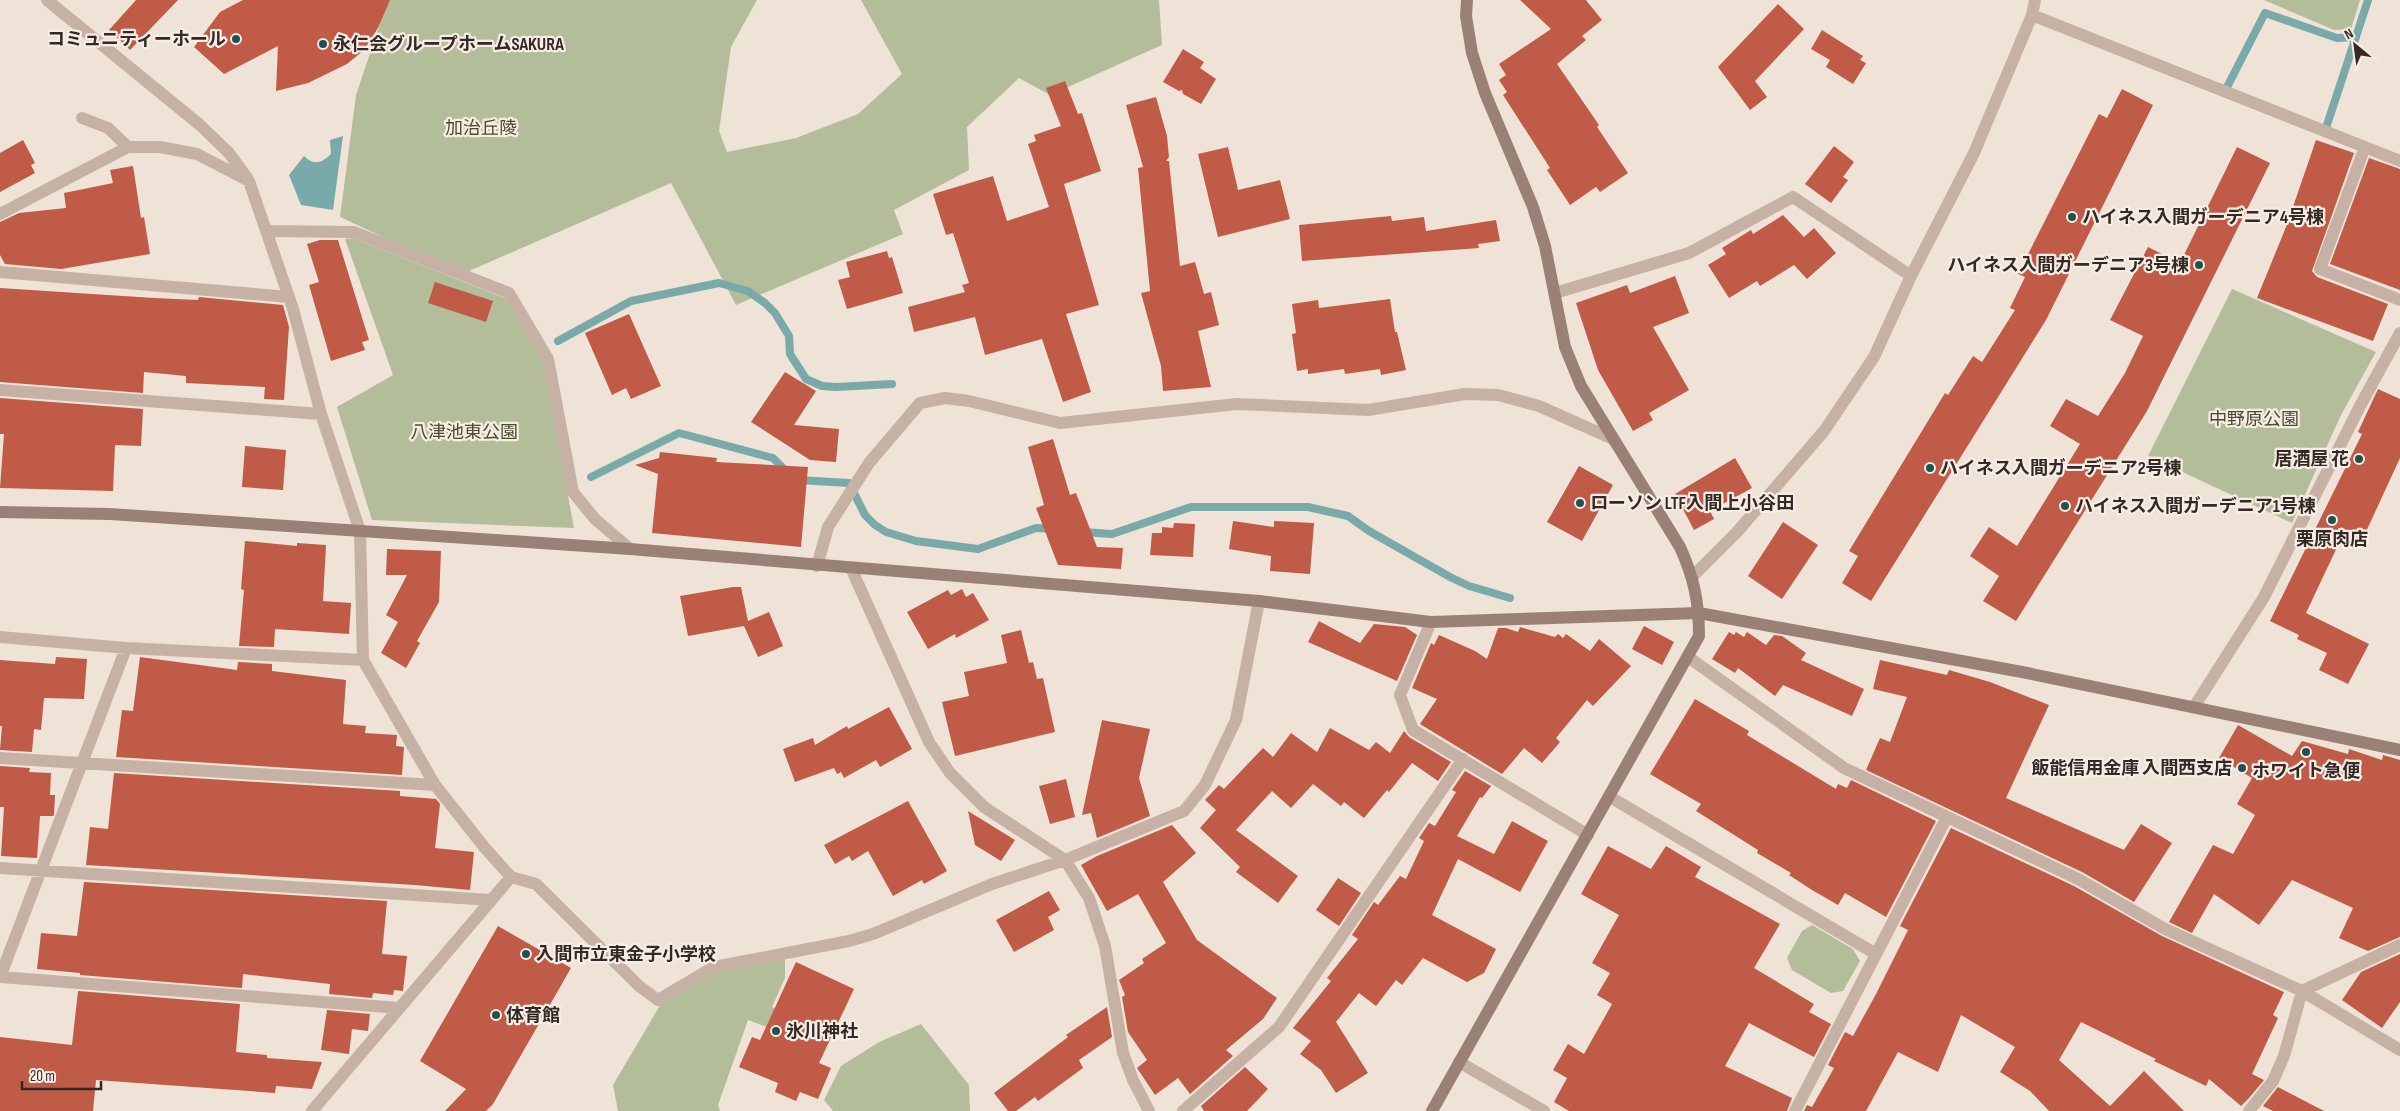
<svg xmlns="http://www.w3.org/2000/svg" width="2400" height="1111" font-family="'Sofia Sans Condensed','Noto Sans JP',sans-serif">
<rect width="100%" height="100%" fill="#efe3d8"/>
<!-- green -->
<path fill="#b4bd9a" d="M 388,0 L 757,0 L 731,47 L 719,131 L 727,152 L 796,138 L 858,114 L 902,74 L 861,0 L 1159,0 L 1162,45 L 1050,95 L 1019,78 L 967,127 L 969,170 L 894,210 L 903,234 L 736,305 L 671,183 L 462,274 L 340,217 L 356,95 Z
M 2264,0 L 2360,0 L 2351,29 L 2334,30 Z
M 353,238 L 507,299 L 543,362 L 574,528 L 372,520 L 337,407 L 393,375 L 345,239 Z
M 2232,289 L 2376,352 L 2341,415 L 2292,523 L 2148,456 Z
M 1812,925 L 1853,949 L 1860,961 L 1843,991 L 1831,993 L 1792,970 L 1787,958 L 1802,931 Z
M 785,958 L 785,978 L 772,1007 L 801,1021 L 777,1031 L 748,1020 L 718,1105 L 720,1111 L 618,1111 L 613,1085 L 662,1002 L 711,970 Z
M 921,1024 L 969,1085 L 970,1111 L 833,1111 L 824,1100 L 841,1066 L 879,1042 Z"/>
<!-- water -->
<path fill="#79aaa9" d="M 343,136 L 333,210 L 301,205 L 289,175 L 304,156 C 314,166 322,163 331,154 L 330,140 Z"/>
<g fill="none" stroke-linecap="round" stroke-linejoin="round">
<!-- stream -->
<path stroke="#79aaa9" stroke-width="8" d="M 2225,91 L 2265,13 L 2337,38 L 2356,37
M 2325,131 L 2368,0
M 558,341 L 631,301 L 719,283 L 748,291 L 765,303 L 775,313 L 789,336 L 790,354 L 806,379 L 822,386 L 836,387 L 892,384
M 591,477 L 679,433 L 773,458 L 787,472
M 798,480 L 849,483 L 865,515 L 875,525 L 886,532 L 916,541 L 978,549 L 1036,528 L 1053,529
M 1082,532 L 1112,534 L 1191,507 L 1308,507 L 1348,516 L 1369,531 L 1450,577 L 1469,586 L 1510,598"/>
</g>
<!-- building -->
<path fill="#bf5b47" d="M 136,0 L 178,0 L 130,50 L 109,30 Z
M 243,0 L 390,0 L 378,28 L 364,50 L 347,64 L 308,83 L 276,91 L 278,46 L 224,74 L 194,47 L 220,12 Z
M 1520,0 L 1586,0 L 1602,20 L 1582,36 L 1586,40 L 1557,64 L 1599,125 L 1597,127 L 1628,173 L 1600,192 L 1596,187 L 1570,205 L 1547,170 L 1550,168 L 1503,95 L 1507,92 L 1499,80 L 1506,75 L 1499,64 L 1551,29 Z
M 1778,4 L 1804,29 L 1755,81 L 1767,97 L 1750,110 L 1718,67 Z
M 1822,30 L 1863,56 L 1860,60 L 1866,63 L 1853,84 L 1826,67 L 1830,60 L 1811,49 Z
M 1183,49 L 1204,62 L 1200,68 L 1216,79 L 1201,104 L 1183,94 L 1182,90 L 1179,91 L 1163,82 Z
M 1065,81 L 1078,114 L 1082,113 L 1101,171 L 1064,184 L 1099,305 L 1066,314 L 1091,392 L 1063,402 L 1042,339 L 985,355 L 975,317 L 914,332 L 908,307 L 965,292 L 962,285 L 969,283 L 953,233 L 946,235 L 933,194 L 993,176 L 1007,221 L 1049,207 L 1028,144 L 1036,141 L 1034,135 L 1061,126 L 1046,88 Z
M 2122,89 L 2153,105 L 2046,320 L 1871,601 L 1842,583 L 1858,556 L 1849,551 L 1945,393 L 1948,395 L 1973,356 L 1982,362 L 2015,310 L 2010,308 L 2025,277 L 2018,274 L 2099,114 L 2107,118 Z
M 1156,97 L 1167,136 L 1169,157 L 1166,161 L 1169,161 L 1180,266 L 1195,262 L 1204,294 L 1211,292 L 1219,325 L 1198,331 L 1211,387 L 1163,391 L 1161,366 L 1141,293 L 1150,291 L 1138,168 L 1143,167 L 1126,105 Z
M 23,140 L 35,163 L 31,165 L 35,173 L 0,192 L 0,153 Z
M 2316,140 L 2354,153 L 2312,271 L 2317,277 L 2388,304 L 2373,341 L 2257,298 L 2286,227 Z
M 1834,146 L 1854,162 L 1843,177 L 1848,180 L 1831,203 L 1805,184 Z
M 1228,147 L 1238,190 L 1280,180 L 1290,219 L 1218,237 L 1198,154 Z
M 2237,147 L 2270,163 L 2147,411 L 2016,621 L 1983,601 L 1999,576 L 1970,556 L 1989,527 L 2017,546 L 2080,444 L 2050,426 L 2066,399 L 2098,416 L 2125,373 L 2143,336 L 2110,320 L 2148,247 L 2180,263 Z
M 2369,158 L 2400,169 L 2400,290 L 2330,264 Z
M 133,166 L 141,218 L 144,217 L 150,254 L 61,269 L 5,264 L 0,255 L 0,222 L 19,213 L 66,208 L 64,193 L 113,183 L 110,170 Z
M 1783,215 L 1804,237 L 1814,228 L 1836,253 L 1807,279 L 1794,265 L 1760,286 L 1757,281 L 1729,298 L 1708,265 L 1726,254 L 1722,248 L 1751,230 L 1753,234 Z
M 1391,216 L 1392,221 L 1424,217 L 1426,231 L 1496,220 L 1500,241 L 1478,244 L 1479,248 L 1302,261 L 1299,225 Z
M 320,240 L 338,240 L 369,340 L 362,342 L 365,350 L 331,361 L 309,285 L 319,282 L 307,244 Z
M 887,251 L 889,258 L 892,257 L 903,293 L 847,309 L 838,280 L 850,277 L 846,262 Z
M 1675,276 L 1689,313 L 1653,327 L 1689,390 L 1649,413 L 1653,420 L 1633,431 L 1598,370 L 1576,303 L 1627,285 L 1630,293 Z
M 435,282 L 493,301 L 486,322 L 428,303 Z
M 0,288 L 154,298 L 198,300 L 199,297 L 283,305 L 289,327 L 284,400 L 264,399 L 265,387 L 186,383 L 186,376 L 144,372 L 143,393 L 0,382 Z
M 1390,299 L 1395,332 L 1397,332 L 1406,370 L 1381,375 L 1380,369 L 1345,374 L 1344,369 L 1308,374 L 1308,369 L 1297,371 L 1292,334 L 1296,333 L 1292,304 L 1318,300 L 1319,308 Z
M 629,314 L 661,386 L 631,399 L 626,388 L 612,395 L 585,333 Z
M 785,372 L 816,391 L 794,425 L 839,429 L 836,462 L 810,460 L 751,422 Z
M 2378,389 L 2400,399 L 2400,458 L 2358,549 L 2340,541 L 2306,613 L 2369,644 L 2348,684 L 2319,670 L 2327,653 L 2297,639 L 2299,635 L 2270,621 L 2362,434 L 2358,432 Z
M 0,398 L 143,409 L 141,446 L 115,445 L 113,491 L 0,488 L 4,434 L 0,434 Z
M 1053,439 L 1070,495 L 1076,493 L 1097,547 L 1123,548 L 1121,569 L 1058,565 L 1036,508 L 1044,505 L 1028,447 Z
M 245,446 L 286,450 L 283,490 L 242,487 Z
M 660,452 L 717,458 L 716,462 L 808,467 L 801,547 L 652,533 L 658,474 L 635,465 L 659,458 Z
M 1735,458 L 1752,488 L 1710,511 L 1714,519 L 1694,530 L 1675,494 Z
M 1579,466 L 1613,485 L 1582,541 L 1547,522 Z
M 1233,521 L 1274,527 L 1274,521 L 1314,523 L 1310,574 L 1270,571 L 1271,556 L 1229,549 Z
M 1783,522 L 1818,545 L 1782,599 L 1748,576 Z
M 1174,523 L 1195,524 L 1193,557 L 1150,555 L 1152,533 L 1162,533 L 1162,527 L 1173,528 Z
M 245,541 L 297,546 L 297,543 L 326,545 L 323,601 L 351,603 L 349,634 L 275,629 L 274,647 L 239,646 L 244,590 L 241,589 Z
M 387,549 L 441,551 L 439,602 L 417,641 L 420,643 L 406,668 L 381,653 L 398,622 L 386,615 L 407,575 L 386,575 Z
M 733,587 L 741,587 L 748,621 L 769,612 L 783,646 L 758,657 L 744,626 L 688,636 L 680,596 Z
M 962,589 L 966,597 L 973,593 L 989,620 L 956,638 L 955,634 L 928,649 L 907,612 L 948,590 L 951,595 Z
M 1319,621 L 1360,643 L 1374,624 L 1405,627 L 1417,635 L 1397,681 L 1308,642 Z
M 1644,626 L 1674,642 L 1662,665 L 1632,649 Z
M 1520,627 L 1555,637 L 1558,634 L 1563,638 L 1566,634 L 1590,651 L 1599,639 L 1631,666 L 1593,706 L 1587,700 L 1556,738 L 1560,742 L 1542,763 L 1524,748 L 1502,774 L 1420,724 L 1437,699 L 1412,688 L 1431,643 L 1434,645 L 1439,635 L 1475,651 L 1487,659 L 1498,628 L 1506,628 L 1518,632 Z
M 1021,630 L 1029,663 L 1033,662 L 1037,679 L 1043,678 L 1055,732 L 955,756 L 942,702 L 969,696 L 964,672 L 1007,663 L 1001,635 Z
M 1729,632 L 1734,635 L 1736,632 L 1744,637 L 1747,632 L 1766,645 L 1774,635 L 1782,636 L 1806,653 L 1801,660 L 1864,689 L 1852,716 L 1783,685 L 1775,696 L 1738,668 L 1735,673 L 1712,659 Z
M 56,657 L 87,659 L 84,699 L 44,698 L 41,730 L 34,729 L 32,752 L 0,750 L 2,726 L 0,726 L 0,660 L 55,664 Z
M 140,657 L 237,670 L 238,662 L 272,664 L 272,671 L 346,680 L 343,724 L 366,726 L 365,733 L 397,735 L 396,746 L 404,747 L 402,775 L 116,757 L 122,710 L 133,711 Z
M 1880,660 L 1947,675 L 1949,670 L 1990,682 L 2049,705 L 2006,798 L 2124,850 L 2141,824 L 2172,843 L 2134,902 L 2082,872 L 1866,770 L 1880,738 L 1890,742 L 1907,697 L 1873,689 Z
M 1695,699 L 1749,731 L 1747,735 L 1836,789 L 1838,784 L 1847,788 L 1851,780 L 1936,821 L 1886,917 L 1845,893 L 1838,905 L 1812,890 L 1789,875 L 1791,873 L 1757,853 L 1758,850 L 1696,811 L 1701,804 L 1650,774 Z
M 889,707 L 912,749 L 880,767 L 876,760 L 844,778 L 841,772 L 837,774 L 834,768 L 795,782 L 783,749 L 813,738 L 815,745 L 847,726 L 848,729 Z
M 1102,720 L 1150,729 L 1139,778 L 1150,816 L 1097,838 L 1091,813 L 1082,815 Z
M 2238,725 L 2292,756 L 2302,741 L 2348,754 L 2349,749 L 2382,760 L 2383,755 L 2400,760 L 2400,937 L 2368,951 L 2339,938 L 2353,908 L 2292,880 L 2259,925 L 2214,894 L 2192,933 L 2169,922 L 2213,845 L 2233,854 L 2255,815 L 2237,804 L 2252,778 L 2219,758 Z
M 1330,728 L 1369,750 L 1376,742 L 1390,753 L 1404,731 L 1409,737 L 1451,762 L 1438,781 L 1412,763 L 1389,792 L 1387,790 L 1364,818 L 1344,802 L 1341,806 L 1313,784 L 1291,808 L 1272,791 L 1236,830 L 1298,876 L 1278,903 L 1236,872 L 1240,867 L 1200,828 L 1216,810 L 1205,800 L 1219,785 L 1224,789 L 1263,748 L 1273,757 L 1291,733 L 1317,752 Z
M 0,766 L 30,768 L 29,772 L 51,773 L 50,795 L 55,795 L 54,815 L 53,816 L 40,816 L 37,858 L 1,856 L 4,807 L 0,807 Z
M 1465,771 L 1491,786 L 1482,798 L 1480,797 L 1457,836 L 1494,854 L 1512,821 L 1548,841 L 1520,892 L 1458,859 L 1432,915 L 1496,949 L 1484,973 L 1467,982 L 1423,958 L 1402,985 L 1396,980 L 1376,1006 L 1359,993 L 1336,1022 L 1368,1073 L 1336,1093 L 1321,1070 L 1300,1054 L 1311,1041 L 1293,1028 L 1331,981 L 1327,978 L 1358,939 L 1352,935 L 1374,902 L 1378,905 L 1400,876 L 1406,879 L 1424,841 L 1419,838 L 1429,823 L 1435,826 L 1456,792 L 1452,790 Z
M 114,773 L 400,791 L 400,796 L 436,799 L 440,804 L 435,848 L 474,852 L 470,890 L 415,885 L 86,865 L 90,827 L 108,829 Z
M 1066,779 L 1075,817 L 1050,824 L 1039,786 Z
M 908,801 L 947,871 L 924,884 L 922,880 L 893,896 L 868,851 L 852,861 L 849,856 L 835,864 L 824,845 Z
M 968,811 L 1015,840 L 1001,861 L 975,845 Z
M 1172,825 L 1196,853 L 1163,882 L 1197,940 L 1277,998 L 1263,1019 L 1226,1050 L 1233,1056 L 1190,1094 L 1178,1078 L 1155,1095 L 1137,1068 L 1147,1060 L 1128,1032 L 1122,997 L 1125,995 L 1119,980 L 1144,963 L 1142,959 L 1166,943 L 1138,894 L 1107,911 L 1081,865 L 1097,856 Z
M 1951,828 L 2074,886 L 2162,936 L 2284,992 L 2273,1015 L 2278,1018 L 2252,1074 L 2264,1080 L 2249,1098 L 2241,1106 L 2209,1079 L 2206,1086 L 2154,1061 L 2156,1059 L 2081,1022 L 2059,1060 L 2110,1106 L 2144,1071 L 2184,1111 L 2049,1111 L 2030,1091 L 2000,1072 L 2015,1047 L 1961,1015 L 1938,1072 L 1898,1052 L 1866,1111 L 1804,1111 L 1807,1105 L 1812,1107 L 1834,1068 L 1828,1065 L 1845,1032 L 1853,1036 L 1876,994 L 1908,930 L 1900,926 Z
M 1608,846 L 1651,869 L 1666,846 L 1701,867 L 1695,877 L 1780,924 L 1754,968 L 1814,1004 L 1809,1012 L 1831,1024 L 1814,1057 L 1749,1023 L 1725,1066 L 1792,1098 L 1787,1111 L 1569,1111 L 1554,1102 L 1567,1078 L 1553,1070 L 1568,1044 L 1584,1054 L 1612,1004 L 1597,995 L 1610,973 L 1592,963 L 1619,915 L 1581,894 Z
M 1338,878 L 1361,893 L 1339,926 L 1316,910 Z
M 84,882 L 387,901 L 382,954 L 407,956 L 403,991 L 394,990 L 393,995 L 373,993 L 372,998 L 329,994 L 330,984 L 243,974 L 242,988 L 80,975 L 80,973 L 37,969 L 41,933 L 77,936 Z
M 1049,891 L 1060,910 L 1048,917 L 1054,930 L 1014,952 L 996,920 Z
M 498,926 L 571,968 L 493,1104 L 486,1111 L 445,1111 L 466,1089 L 420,1061 Z
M 2400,954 L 2400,1002 L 2382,1028 L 2342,1000 L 2361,972 Z
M 796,962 L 854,989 L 819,1063 L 831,1068 L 818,1099 L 800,1092 L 796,1101 L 775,1092 L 778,1083 L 739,1067 L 752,1037 L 760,1040 Z
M 78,991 L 240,1004 L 236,1052 L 267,1055 L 267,1058 L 322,1062 L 312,1089 L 276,1086 L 275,1093 L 96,1080 L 93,1111 L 0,1111 L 0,1037 L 72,1045 Z
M 1107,1007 L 1112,1037 L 1079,1060 L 1083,1068 L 1038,1101 L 1035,1097 L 1016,1111 L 1008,1111 L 994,1093 L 1068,1037 L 1066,1035 Z
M 327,1010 L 370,1014 L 368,1031 L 352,1029 L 349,1054 L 321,1050 Z
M 1245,1067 L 1268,1089 L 1247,1111 L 1204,1111 L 1201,1106 Z
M 2278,1087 L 2324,1111 L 2273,1111 L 2263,1106 Z"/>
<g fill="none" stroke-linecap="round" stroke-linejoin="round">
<!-- street -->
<path stroke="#c6b2a5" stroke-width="12" d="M 47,0 L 200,125 L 229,153 L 248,179
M 2032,15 L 2400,161
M 82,118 L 108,128 L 128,147
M 2365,147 L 2320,269 L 2400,300
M 0,214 L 128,147 L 160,147 L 197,154 L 249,181 L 293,309 L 321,414 L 360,531 L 363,660 L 435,785 L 485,848 L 511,877 L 536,884 L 639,986 L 658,1000 L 714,967 L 849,941 L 873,934 L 992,884 L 1065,860 L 1184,811 L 1205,785 L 1236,720 L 1259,601
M 266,231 L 354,232 L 509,293 L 548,359 L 573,492 L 595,519 L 630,549
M 0,272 L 289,297
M 1555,293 L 1689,253 L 1793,197 L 1911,276
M 0,390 L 321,414
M 817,566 L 828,527 L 869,463 L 920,403 L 945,398 L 969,401 L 1060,423 L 1237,404 L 1368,410 L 1465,394 L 1498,395 L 1539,406 L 1613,439
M 851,568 L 929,742 L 950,773 L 984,807 L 1065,860 L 1089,898 L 1105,946 L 1123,1053 L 1133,1080 L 1149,1111
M 1693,576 L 1737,532 L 1824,431 L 1874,357 L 1911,276 L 1974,153 L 2032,15 L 2035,0
M 1431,622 L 1400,695 L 1413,730 L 1588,835
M 0,637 L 126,648 L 363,660
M 1688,657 L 1844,768 L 2078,879 L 2165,929 L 2302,991 L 2400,1050
M 2194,707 L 2264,597 L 2360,406 L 2400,333
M 0,758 L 435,785
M 1610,797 L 1876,954
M 0,868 L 491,900
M 0,977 L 400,1008
M 0,977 L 126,648
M 1459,1062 L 1544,1111
M 312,1111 L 511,877
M 1183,1111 L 1279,1027 L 1463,759
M 1795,1111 L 1947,817
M 2249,1111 L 2273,1081 L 2284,1056 L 2302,991 L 2400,945"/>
<!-- secondary -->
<path stroke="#9a8177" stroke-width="12" d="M 0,512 L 110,514 L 630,549 L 1259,601 L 1431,622 L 1699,613 L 2022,672 L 2400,750
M 1432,1111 L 1699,636 C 1699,602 1694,578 1680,547 L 1581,386 L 1565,347 L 1545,246 L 1533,207 L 1485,93 L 1472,53 L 1466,16 L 1467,0"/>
</g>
<!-- markers -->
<g fill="#1e5151" stroke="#f7ede4" stroke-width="2">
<circle cx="236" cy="39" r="5"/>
<circle cx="323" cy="44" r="5"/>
<circle cx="2072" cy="217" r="5"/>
<circle cx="2199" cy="265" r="5"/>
<circle cx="2359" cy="459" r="5"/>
<circle cx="1930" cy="468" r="5"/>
<circle cx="1580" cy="503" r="5"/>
<circle cx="2065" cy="506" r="5"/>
<circle cx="2332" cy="520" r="5"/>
<circle cx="2306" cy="752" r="5"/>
<circle cx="2242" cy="768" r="5"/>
<circle cx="526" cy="954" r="5"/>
<circle cx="496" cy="1015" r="5"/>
<circle cx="776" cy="1031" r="5"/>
</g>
<g text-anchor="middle" stroke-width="4.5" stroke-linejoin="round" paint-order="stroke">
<!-- poi labels -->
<g font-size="18" font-weight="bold" fill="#332926" stroke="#f7ede4" text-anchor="start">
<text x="226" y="45" text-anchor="end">コミュニティーホール</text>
<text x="333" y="50">永仁会グループホームSAKURA</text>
<text x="2082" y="223">ハイネス入間ガーデニア4号棟</text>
<text x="2189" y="271" text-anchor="end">ハイネス入間ガーデニア3号棟</text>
<text x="2349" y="465" text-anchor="end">居酒屋 花</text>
<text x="1940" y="474">ハイネス入間ガーデニア2号棟</text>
<text x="1590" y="509">ローソン LTF入間上小谷田</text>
<text x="2075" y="512">ハイネス入間ガーデニア1号棟</text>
<text x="2332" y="545" text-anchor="middle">栗原肉店</text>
<text x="2232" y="774" text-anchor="end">飯能信用金庫 入間西支店</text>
<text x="2306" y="777" text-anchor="middle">ホワイト急便</text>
<text x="536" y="960">入間市立東金子小学校</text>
<text x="506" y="1021">体育館</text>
<text x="786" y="1037">氷川神社</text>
</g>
<!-- park labels -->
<g font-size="18" fill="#454f2b" stroke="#f7ede4">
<text x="481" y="134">加治丘陵</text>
<text x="2254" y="425">中野原公園</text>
<text x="464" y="438">八津池東公園</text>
</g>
</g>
<!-- north arrow -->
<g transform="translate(2355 45) rotate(331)" stroke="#f7ede4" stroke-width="4" paint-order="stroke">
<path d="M0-4L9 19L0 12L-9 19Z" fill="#332926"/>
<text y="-8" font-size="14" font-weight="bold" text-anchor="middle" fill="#332926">N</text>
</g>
<!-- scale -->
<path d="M22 1081v8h79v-8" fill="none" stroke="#332926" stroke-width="2.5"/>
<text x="30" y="1081" font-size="15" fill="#332926" stroke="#f7ede4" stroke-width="4" paint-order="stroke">20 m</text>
</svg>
